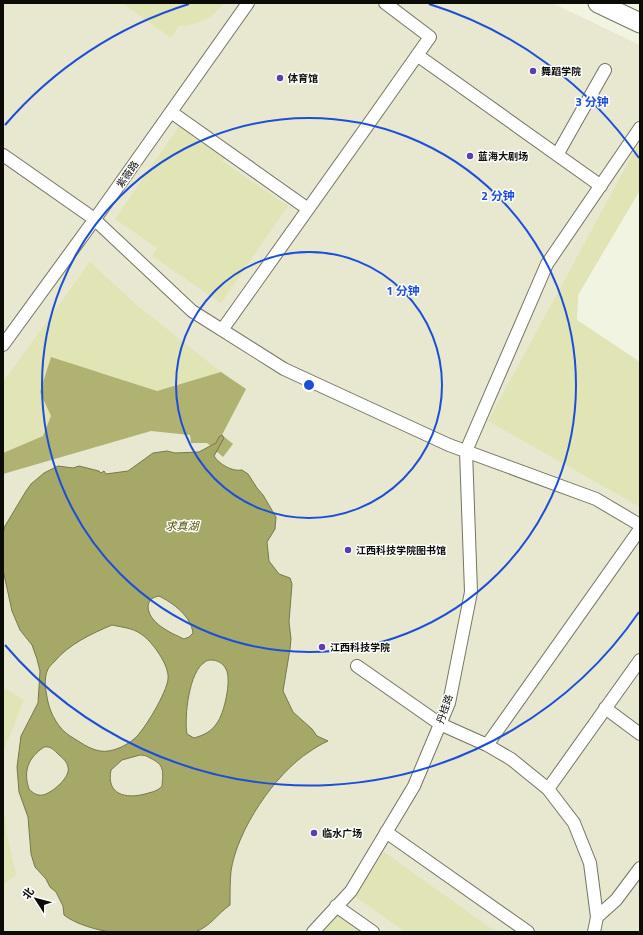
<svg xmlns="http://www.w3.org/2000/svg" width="643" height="935" font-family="'Titillium Web','Noto Sans SC',sans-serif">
<rect width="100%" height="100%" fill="#f2f4e2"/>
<!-- built -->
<path fill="#e7e8cf" d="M 3,3 L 552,3 L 640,45 L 640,190 L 578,295 L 577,320 L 640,362 L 640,932 L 3,932 Z"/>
<!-- green -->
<path fill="#e1e4b4" d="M 122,3 L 224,3 C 210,20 200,24 179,26 L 171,38 Z
M 180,125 L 227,157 L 222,161 L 288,206 L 221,303 L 152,256 L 157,248 L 115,219 Z
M 640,141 L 640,190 L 578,295 L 577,320 L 640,362 L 640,507 L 488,421 Z
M 90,262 L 138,306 L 221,372 L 157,391 L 100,372 L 40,392 L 51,416 L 43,436 L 3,453 L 3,382 Z
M 3,687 L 24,700 L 3,752 Z
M 3,807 L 7,835 L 16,875 L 3,885 Z
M 384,852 L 496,932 L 405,932 L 353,895 Z
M 337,914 L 364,932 L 321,932 Z"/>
<!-- forest -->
<path fill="#b0b272" d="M 51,357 L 157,391 L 221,372 L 246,389 L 222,435 L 233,444 L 223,457 L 207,443 L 191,443 L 190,435 L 151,431 L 3,474 L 3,453 L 43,436 L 51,416 L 40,392 Z"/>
<!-- water -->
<path fill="#a6a868" stroke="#78794b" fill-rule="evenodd" d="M 222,435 L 224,438 L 214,456 C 219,464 232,472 242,470 L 248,474 L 257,488 L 263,495 L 276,517 L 275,529 L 267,542 L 269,561 L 279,574 L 290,578 L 292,584 L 289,622 L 291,639 L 290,649 L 283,691 L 293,712 L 312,729 L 317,736 L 328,741 C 321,744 315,748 309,752 C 275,774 237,830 231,871 C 230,882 230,893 230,905 C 217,914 211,926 195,932 L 113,932 C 99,931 75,924 64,915 L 63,906 L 56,892 L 50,887 L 46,879 L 35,867 L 31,854 L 28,817 L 19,792 L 17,767 L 21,736 L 38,703 L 40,671 L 37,659 L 32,645 L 20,630 L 12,611 L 3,570 L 3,534 L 5,526 L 26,491 L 31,484 L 44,473 L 58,466 L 73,468 L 79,466 L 99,471 L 101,473 L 104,471 L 106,474 L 128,471 L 153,453 L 167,451 L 175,453 L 199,452 L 212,445 L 216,443 L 219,437 ZM 159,596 C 173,603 191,616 193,633 L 189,637 L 184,639 C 171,633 148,623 148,606 C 149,599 154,597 159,596 ZM 112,625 C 121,627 133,628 141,634 C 152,641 170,666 168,679 C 167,692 144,731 134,739 C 126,746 111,753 100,751 C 89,749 80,742 70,736 C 59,729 51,715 48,702 C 46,692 43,679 48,669 C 49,667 52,664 54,662 C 69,644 91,634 112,625 ZM 211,660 C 217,660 223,663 226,669 C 232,680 224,714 217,723 C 211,732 204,735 194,738 L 187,734 C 184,717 189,671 205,662 C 205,661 210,660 211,660 ZM 44,747 C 51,746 54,750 59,755 C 63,758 67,762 68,767 C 71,777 52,793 43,795 C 37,796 33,793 29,789 C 23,771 28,758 44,747 ZM 140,755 C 144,755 147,756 150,758 C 165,765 163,771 162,786 C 158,791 152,792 145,794 C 126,799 106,795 111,770 L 122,760 Z"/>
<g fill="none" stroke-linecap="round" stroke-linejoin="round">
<defs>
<path id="minor" d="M 417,55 L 601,186
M 171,112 L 308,209
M 3,155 L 93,218 L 192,311 L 284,369 L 449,445 L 596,499 L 640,525
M 557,155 L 605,70
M 222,330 L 370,122 L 430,37 L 385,3
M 3,345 L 100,212 L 248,3
M 357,666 L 440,724 L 487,745 L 511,759 L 548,789 L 574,823 L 590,863 L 597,917 L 594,932
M 605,708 L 640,734
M 487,745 L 640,529
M 548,789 L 640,660
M 386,832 L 528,932
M 336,906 L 373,932
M 597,917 L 616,900 L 640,868
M 313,932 L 351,891 L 414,786 L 449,703 L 471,592 L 466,451 L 547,264 L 640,128"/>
<path id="primary" d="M 598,3 L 640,23"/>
</defs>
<!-- minor casing -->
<use href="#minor" stroke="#737464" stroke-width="14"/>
<!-- primary casing -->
<use href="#primary" stroke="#737464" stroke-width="21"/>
<!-- minor -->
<use href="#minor" stroke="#fff" stroke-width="12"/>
<!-- primary -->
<use href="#primary" stroke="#fff" stroke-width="19"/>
</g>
<!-- distance rings -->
<g fill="none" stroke="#1d4ed8" stroke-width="2">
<circle cx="309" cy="385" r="133"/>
<circle cx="309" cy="385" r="267"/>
<path d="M639 612A400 400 0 0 1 5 645M5 125A400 400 0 0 1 189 4M429 4A400 400 0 0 1 639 158"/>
</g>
<!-- markers -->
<g fill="#5d3cb4" stroke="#fff" stroke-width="1.5">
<circle cx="533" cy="71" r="4"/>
<circle cx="280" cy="78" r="4"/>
<circle cx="470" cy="156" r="4"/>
<circle cx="348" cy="550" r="4"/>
<circle cx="322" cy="647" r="4"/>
<circle cx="314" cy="833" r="4"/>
</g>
<g text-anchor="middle" stroke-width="3" stroke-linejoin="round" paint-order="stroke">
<!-- poi labels -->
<g font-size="10" font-weight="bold" fill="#0c0c07" stroke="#fff" text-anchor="start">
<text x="541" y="75">舞蹈学院</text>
<text x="288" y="82">体育馆</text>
<text x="478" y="160">蓝海大剧场</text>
<text x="356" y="554">江西科技学院图书馆</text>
<text x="330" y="651">江西科技学院</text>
<text x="322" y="837">临水广场</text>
</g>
<!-- street labels -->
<g font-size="10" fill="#0c0c07" stroke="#fff">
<text transform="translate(127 174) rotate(-55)" y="4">紫薇路</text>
<text transform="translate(444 709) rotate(-71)" y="4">丹桂路</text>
</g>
<!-- water labels -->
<g font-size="11" font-style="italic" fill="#545506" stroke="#fff">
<text x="182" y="530">求真湖</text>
</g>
</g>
<circle cx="309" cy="385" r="6" fill="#1d4ed8" stroke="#fff" stroke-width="2"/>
<g font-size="12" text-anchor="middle" font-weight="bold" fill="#1d4ed8" stroke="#fff" stroke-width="3" stroke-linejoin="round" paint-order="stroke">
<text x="592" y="106">3 分钟</text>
<text x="498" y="200">2 分钟</text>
<text x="403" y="295">1 分钟</text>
</g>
<!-- border -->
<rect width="643" height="935" fill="none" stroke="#0c0c07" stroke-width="8"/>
<!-- north arrow -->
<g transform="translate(36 899) rotate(306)" stroke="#ffffff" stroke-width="3" paint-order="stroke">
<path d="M0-3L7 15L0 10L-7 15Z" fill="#0c0c07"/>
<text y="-6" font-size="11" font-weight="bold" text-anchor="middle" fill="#0c0c07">北</text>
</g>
</svg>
